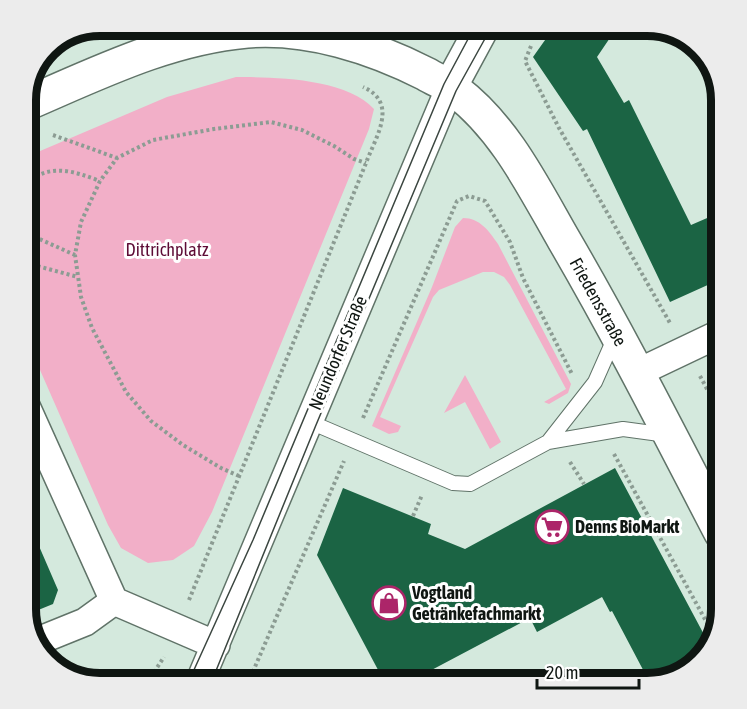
<svg xmlns="http://www.w3.org/2000/svg" width="747" height="709" font-family="'Asap Condensed',sans-serif">
<rect width="100%" height="100%" fill="#d4e9dd"/>
<!-- green -->
<path fill="#f2afc8" d="M 236,77 C 275,77 346,78 374,109 L 369,129 L 212,512 L 194,546 L 173,560 L 148,563 L 121,548 L 108,525 L 26,338 L 26,157 L 167,97 Z
M 463,218 C 480,218 489,231 498,244 L 571,384 L 568,393 L 549,404 L 544,402 L 566,389 L 510,285 L 504,277 L 494,272 L 483,272 L 439,290 L 433,297 L 380,417 L 401,426 L 398,432 L 389,434 L 372,426 L 432,287 L 455,227 Z
M 465,375 L 501,442 L 490,449 L 465,402 L 444,413 Z"/>
<!-- building -->
<path fill="#1b6444" d="M 555,26 L 618,26 L 597,57 L 624,103 L 629,100 L 691,225 L 721,212 L 721,279 L 670,302 L 587,129 L 583,131 L 533,57 Z
M 615,468 L 708,642 L 700,662 L 650,683 L 612,611 L 610,612 L 602,597 L 537,632 L 530,618 L 407,683 L 385,683 L 317,555 L 343,488 L 431,524 L 428,534 L 465,549 Z
M 26,516 L 58,590 L 53,604 L 26,615 Z"/>
<g fill="none" stroke-linecap="round" stroke-linejoin="round">
<defs>
<path id="lane" d="M 310,422 L 453,483 L 470,484 L 548,442 L 623,429 L 667,435
M 548,442 L 595,382 L 614,339"/>
<path id="street" d="M 637,373 L 721,333
M 26,406 L 114,601 L 216,645
M 38,641 L 85,622 L 114,601
M 199,683 L 450,87"/>
<path id="secondary" d="M 450,87 L 483,26"/>
<path id="primary" d="M 26,104 C 98,73 168,38 247,31 C 308,26 373,47 426,74 C 436,80 447,84 456,91 C 505,128 534,188 564,240 C 620,336 670,435 721,533"/>
</defs>
<!-- lane casing -->
<use href="#lane" stroke="#607368" stroke-width="16"/>
<!-- street casing -->
<use href="#street" stroke="#607368" stroke-width="30"/>
<!-- secondary casing -->
<use href="#secondary" stroke="#607368" stroke-width="36"/>
<!-- primary casing -->
<use href="#primary" stroke="#607368" stroke-width="36"/>
<!-- path -->
<path stroke="#8c9c93" stroke-width="4" stroke-dasharray="3 3" stroke-linecap="butt" d="M 50,46 L 81,33
M 531,46 L 525,61 L 559,128 L 670,323
M 53,135 L 117,158
M 26,183 C 51,163 73,171 100,181
M 26,228 L 35,237 L 75,255
M 26,263 L 78,277
M 700,376 L 721,415
M 363,418 L 457,201 L 469,196 L 485,201 L 510,242 L 523,278 L 572,374
M 614,454 L 712,632
M 570,462 L 584,484
M 239,476 L 221,468 L 183,445 L 151,421 L 126,392 L 92,328 L 81,297 L 75,255 L 81,222 L 100,181 L 117,158 L 153,140 L 214,129 L 271,122 L 302,130 L 334,146 L 354,159 L 366,163
M 413,516 L 422,495
M 189,600 L 366,163 C 376,136 399,103 363,87
M 149,683 L 151,677 L 164,657
M 248,683 L 344,461"/>
<!-- lane -->
<use href="#lane" stroke="#fff" stroke-width="14"/>
<!-- street -->
<use href="#street" stroke="#fff" stroke-width="27"/>
<!-- secondary -->
<use href="#secondary" stroke="#fff" stroke-width="33"/>
<!-- primary -->
<use href="#primary" stroke="#fff" stroke-width="33"/>
<!-- tram -->
<path stroke="#3b4640" stroke-width="1.5" d="M 188,683 L 253,540 L 444,84 L 475,26
M 211,683 L 316,425 L 456,91 L 492,26"/>
</g>
<!-- icons -->
<defs>
<symbol id="supermarket-ring" viewBox="-11 -11 22 22"><circle r="9.5" fill="#fff" stroke="#ac2569" stroke-width="1.5"/><path d="M-6-5.5h2.5l.6 2H6L4.5 2H-2.5L-4.4-4H-6ZM-1.5 3.2a1.3 1.3 0 1 0 .1 0ZM3 3.2a1.3 1.3 0 1 0 .1 0Z" fill="#ac2569"/></symbol>
<symbol id="shop-ring" viewBox="-11 -11 22 22"><circle r="9.5" fill="#fff" stroke="#ac2569" stroke-width="1.5"/><path d="M-5-2.5h2.3a2.7 3.5 0 0 1 5.4 0H5L5.5 6h-11ZM-1.5-2.5h3a1.5 2.3 0 0 0-3 0Z" fill="#ac2569"/></symbol>
</defs>
<g fill-rule="evenodd">
<use href="#supermarket-ring" x="533" y="508" width="38" height="38"/>
<use href="#shop-ring" x="370" y="584" width="38" height="38"/>
</g>
<g text-anchor="middle" stroke-width="6" stroke-linejoin="round" paint-order="stroke">
<!-- park labels -->
<g font-size="18" fill="#5d0b35" stroke="#fff">
<text x="167" y="256">Dittrichplatz</text>
</g>
<!-- street labels -->
<g font-size="18" fill="#0f1612" stroke="#fff">
<text transform="translate(598 302) rotate(61)" y="6">Friedensstraße</text>
<text transform="translate(338 353) rotate(-67)" y="6">Neundorfer Straße</text>
</g>
<!-- poi labels -->
<g font-size="18" font-weight="bold" fill="#0f1612" stroke="#fff" text-anchor="start">
<text x="575" y="533">Denns BioMarkt</text>
<text x="412" y="599">Vogtland<tspan x="412" dy="21">Getränkefachmarkt</tspan></text>
</g>
</g>
<!-- crop -->
<path d="M0 0H747V709H0ZM100 36H647A64 64 0 0 1 711 100V609A64 64 0 0 1 647 673H100A64 64 0 0 1 36 609V100A64 64 0 0 1 100 36Z" fill="#ececec" fill-rule="evenodd"/>
<path fill="none" stroke="#0f1612" stroke-width="8" d="M100 36H647A64 64 0 0 1 711 100V609A64 64 0 0 1 647 673H100A64 64 0 0 1 36 609V100A64 64 0 0 1 100 36Z"/>
<!-- scale -->
<path d="M537 679v9h102v-9" fill="none" stroke="#0f1612" stroke-width="3"/>
<text x="546" y="679" font-size="18" fill="#0f1612" stroke="#ffffff" stroke-width="4.5" paint-order="stroke">20 m</text>
</svg>
